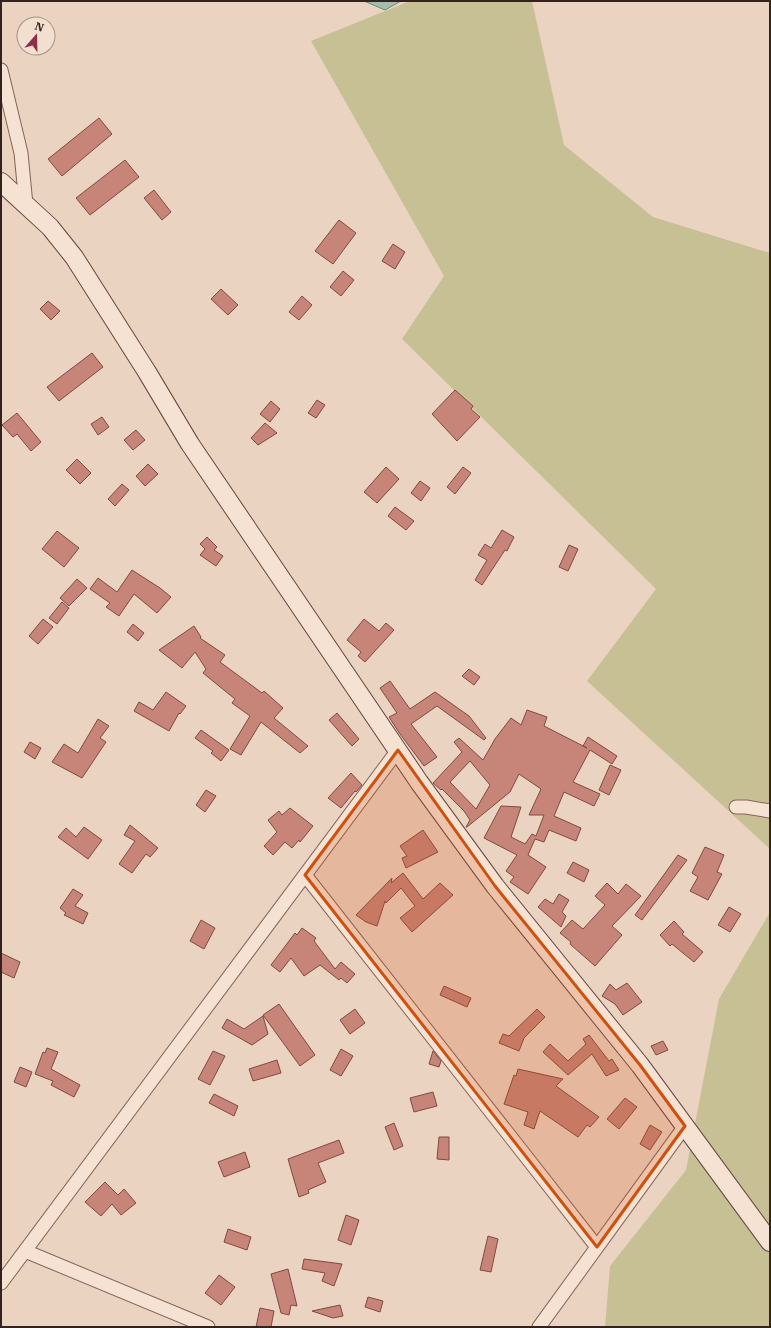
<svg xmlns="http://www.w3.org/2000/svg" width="771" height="1328" font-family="'IBM Plex Serif',serif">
<rect width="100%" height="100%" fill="#ebd3c1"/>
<!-- green -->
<path fill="#c8c095" d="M 410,1 L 532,1 L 564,145 L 653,217 L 770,253 L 770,849 L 587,681 L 656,589 L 402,339 L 444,276 L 311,41 Z
M 770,912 L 770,1327 L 605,1327 L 610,1266 L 686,1170 L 719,999 Z"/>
<!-- water -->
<path fill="#a3bdaf" stroke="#6b8b7a" d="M 364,1 L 401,1 L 385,10 Z"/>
<!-- building -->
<path fill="#c78478" stroke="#814941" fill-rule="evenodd" d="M 99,118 L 112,134 L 62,176 L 48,159 Z
M 125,160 L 139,177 L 90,215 L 76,198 Z
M 154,190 L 171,212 L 162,220 L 144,198 Z
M 339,220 L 356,233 L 333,264 L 315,251 Z
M 393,244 L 405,252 L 395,269 L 382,261 Z
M 343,271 L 354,280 L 341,296 L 330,287 Z
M 221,289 L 238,305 L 228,315 L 211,299 Z
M 302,296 L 312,305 L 299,320 L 289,312 Z
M 48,301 L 60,311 L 51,320 L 40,309 Z
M 92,353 L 103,367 L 59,401 L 47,387 Z
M 455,390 L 473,406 L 471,409 L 480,417 L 457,441 L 432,414 Z
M 317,400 L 325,405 L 316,418 L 308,413 Z
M 271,401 L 280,409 L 270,422 L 260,414 Z
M 17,413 L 41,442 L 31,451 L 17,434 L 13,437 L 2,425 Z
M 102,417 L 109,427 L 98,435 L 91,424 Z
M 265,423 L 277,433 L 258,445 L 251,438 Z
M 136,430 L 145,440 L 133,450 L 124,440 Z
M 77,459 L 91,473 L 80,484 L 66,470 Z
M 148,464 L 158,474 L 145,486 L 136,476 Z
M 386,467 L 399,479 L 377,503 L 364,492 Z
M 463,467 L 471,473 L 455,494 L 447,487 Z
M 420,481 L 430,488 L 421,501 L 411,493 Z
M 122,484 L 129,490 L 115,506 L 108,499 Z
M 395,507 L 414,521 L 406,530 L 388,516 Z
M 502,530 L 514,537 L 507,551 L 505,550 L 482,585 L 475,580 L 487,560 L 478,555 L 485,544 L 491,548 Z
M 57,531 L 79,548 L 64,567 L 42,549 Z
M 207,537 L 217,547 L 214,550 L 223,556 L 216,566 L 200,555 L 205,549 L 200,544 Z
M 569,545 L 578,549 L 568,571 L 559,567 Z
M 132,570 L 160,588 L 171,597 L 157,613 L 134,594 L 119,616 L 106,607 L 110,603 L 90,589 L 98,578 L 117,592 Z
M 77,579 L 87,588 L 69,606 L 60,598 Z
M 62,602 L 69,608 L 57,624 L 49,618 Z
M 43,619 L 53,627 L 38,644 L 29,636 Z
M 364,619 L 379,631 L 386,623 L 394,630 L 365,662 L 358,656 L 361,652 L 347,640 Z
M 133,624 L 144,633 L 138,641 L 127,632 Z
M 194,626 L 201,637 L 200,638 L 225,655 L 220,662 L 262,693 L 264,691 L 283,708 L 274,718 L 308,746 L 300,753 L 261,722 L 241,755 L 230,749 L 250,716 L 232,703 L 235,699 L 203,673 L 206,669 L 195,652 L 182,668 L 159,650 Z
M 469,669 L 480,677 L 474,685 L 462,676 Z
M 390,681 L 410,709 L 435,692 L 469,716 L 486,738 L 484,740 L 437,706 L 411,724 L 437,757 L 424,766 L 400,734 L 389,717 L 397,713 L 380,688 Z
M 166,692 L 186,706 L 180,714 L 179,713 L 169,731 L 134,711 L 139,702 L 153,710 Z
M 527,710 L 547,717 L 544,726 L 587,748 L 583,746 L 588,737 L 617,756 L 612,764 L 590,750 L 573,782 L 600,794 L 594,806 L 564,792 L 554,816 L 581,828 L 576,841 L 549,830 L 544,842 L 535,839 L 528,855 L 546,867 L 528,894 L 510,882 L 514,877 L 506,871 L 517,855 L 484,838 L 501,806 L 521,807 L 511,837 L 525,844 L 532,834 L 536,836 L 544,815 L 529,815 L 541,789 L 519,774 L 510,792 L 467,827 L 466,827 L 470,820 L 464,811 L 442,789 L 441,790 L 433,783 L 462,752 L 454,742 L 459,738 L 483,760 L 495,739 L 511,718 L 521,725 ZM 470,761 L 490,785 L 476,809 L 450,782 Z
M 337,713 L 359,739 L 352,746 L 329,720 Z
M 98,719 L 109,726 L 100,738 L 106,742 L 82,778 L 52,762 L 64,744 L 78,753 Z
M 201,730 L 229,750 L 221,761 L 211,753 L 213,751 L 195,738 Z
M 30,742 L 41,748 L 35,759 L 24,752 Z
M 610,765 L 621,770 L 609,795 L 599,790 Z
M 351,773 L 362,785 L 356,792 L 355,791 L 341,808 L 328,798 Z
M 206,790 L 216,796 L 205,812 L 196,805 Z
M 290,808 L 313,826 L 300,842 L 299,840 L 292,848 L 285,842 L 273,855 L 264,846 L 277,832 L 268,820 L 279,811 L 282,815 Z
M 130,825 L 158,848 L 150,857 L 146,854 L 132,873 L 119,864 L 135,841 L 124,835 Z
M 84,827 L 102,840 L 88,859 L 58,837 L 66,828 L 76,837 Z
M 423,830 L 438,852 L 406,868 L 402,858 L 407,856 L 400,846 Z
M 705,847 L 724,855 L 717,872 L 722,874 L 708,900 L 690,891 L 698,877 L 692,873 Z
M 678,855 L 687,860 L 642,920 L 635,915 Z
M 573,862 L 589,870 L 584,882 L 567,873 Z
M 403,873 L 423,899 L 440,883 L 453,895 L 412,932 L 400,918 L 415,906 L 401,888 L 386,903 L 385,901 L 377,926 L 366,922 L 356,915 L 392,878 L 391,883 Z
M 607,883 L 618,894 L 626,884 L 641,896 L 612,926 L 622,935 L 595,966 L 570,944 L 571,942 L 560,933 L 572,920 L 583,929 L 605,905 L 595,896 Z
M 73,889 L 83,895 L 75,906 L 88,913 L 83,924 L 64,915 L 66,913 L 60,908 Z
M 559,894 L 569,900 L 562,912 L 566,916 L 561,927 L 538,907 L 545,899 L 553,904 Z
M 729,907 L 741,914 L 730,932 L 718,925 Z
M 201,920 L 215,928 L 204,949 L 190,941 Z
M 674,921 L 684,932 L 682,934 L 703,952 L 694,962 L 672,944 L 670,946 L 660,935 Z
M 302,928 L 316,938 L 314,941 L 335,969 L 341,962 L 355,974 L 347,983 L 341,978 L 339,980 L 320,965 L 304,976 L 291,958 L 280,972 L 271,965 L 295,933 L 297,935 Z
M 1,953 L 20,962 L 14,978 L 1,972 Z
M 627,983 L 642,1002 L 623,1015 L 615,1004 L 602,996 L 610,984 L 616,990 Z
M 444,986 L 471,998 L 467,1007 L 440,995 Z
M 279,1004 L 315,1055 L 300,1066 L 263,1015 Z
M 355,1009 L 365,1023 L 350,1034 L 340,1020 Z
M 537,1009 L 545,1017 L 524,1038 L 519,1051 L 499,1043 L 503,1034 L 509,1036 Z
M 263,1016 L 268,1034 L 252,1045 L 222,1028 L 227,1019 L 244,1029 Z
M 589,1035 L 609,1061 L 612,1059 L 619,1070 L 606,1076 L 592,1054 L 568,1075 L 543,1052 L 550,1044 L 568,1061 L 586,1044 L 583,1039 Z
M 663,1041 L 668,1050 L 656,1055 L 651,1046 Z
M 47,1048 L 58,1052 L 51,1069 L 80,1085 L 74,1097 L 51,1085 L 53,1081 L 35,1074 L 43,1052 L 45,1053 Z
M 341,1049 L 353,1056 L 341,1076 L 330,1070 Z
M 213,1051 L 225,1056 L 210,1085 L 198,1079 Z
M 433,1051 L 441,1061 L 439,1067 L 429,1064 Z
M 277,1060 L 281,1073 L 253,1081 L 249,1069 Z
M 20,1067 L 32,1072 L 26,1087 L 14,1082 Z
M 518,1069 L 563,1079 L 556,1086 L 599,1117 L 590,1127 L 587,1125 L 578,1137 L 540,1111 L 534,1129 L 524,1125 L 528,1112 L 504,1104 L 514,1075 L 516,1076 Z
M 433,1092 L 437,1106 L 414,1112 L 410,1098 Z
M 214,1094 L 238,1106 L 234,1116 L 209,1103 Z
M 625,1098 L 637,1107 L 619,1129 L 607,1119 Z
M 394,1123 L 403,1146 L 394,1150 L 385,1127 Z
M 650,1125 L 662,1132 L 650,1150 L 640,1144 Z
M 439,1137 L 449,1137 L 449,1160 L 437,1159 Z
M 339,1140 L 344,1153 L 318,1163 L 326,1182 L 308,1190 L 309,1193 L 299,1197 L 288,1159 Z
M 245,1152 L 250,1167 L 224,1177 L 218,1162 Z
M 105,1182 L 118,1195 L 124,1189 L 136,1203 L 121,1215 L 112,1204 L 101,1216 L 85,1202 Z
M 346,1215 L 359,1220 L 351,1245 L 338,1240 Z
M 228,1229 L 251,1237 L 247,1250 L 224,1242 Z
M 488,1236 L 498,1239 L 491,1272 L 480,1270 Z
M 304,1259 L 342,1264 L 334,1286 L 322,1281 L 325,1273 L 302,1269 Z
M 288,1269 L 297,1306 L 291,1305 L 289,1315 L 281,1313 L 271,1274 Z
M 219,1275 L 235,1287 L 221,1305 L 205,1293 Z
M 368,1297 L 383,1301 L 380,1312 L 365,1307 Z
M 340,1305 L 343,1316 L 333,1318 L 312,1311 Z
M 260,1308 L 274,1311 L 271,1327 L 256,1327 Z"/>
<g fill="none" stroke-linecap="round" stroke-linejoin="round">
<defs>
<path id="street" d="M 1,70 L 21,153 L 26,205
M 736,807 L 746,807 L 770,811
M 305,875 L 597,1247
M 25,1251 L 208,1327
M 1,1283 L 398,750
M 539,1327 L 685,1126"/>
<path id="secondary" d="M 1,182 L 50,227 L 74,257 L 147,372 L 190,444 L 419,782 L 495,886 L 640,1065 L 770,1242"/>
</defs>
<!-- street casing -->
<use href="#street" stroke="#836459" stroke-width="15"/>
<!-- secondary casing -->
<use href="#secondary" stroke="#65463d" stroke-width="20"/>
<!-- street -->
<use href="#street" stroke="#f6e2d3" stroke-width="13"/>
<!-- secondary -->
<use href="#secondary" stroke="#f6e2d3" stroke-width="18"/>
</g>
<!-- marked area -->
<path fill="#cd510f" fill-opacity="0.2" stroke="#cd510f" stroke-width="3" stroke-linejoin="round" d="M 398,750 L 495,886 L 640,1065 L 685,1126 L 597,1247 L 305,875 Z"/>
<!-- border -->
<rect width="771" height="1328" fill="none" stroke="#34221d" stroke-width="4"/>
<!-- north arrow -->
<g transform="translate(36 36) rotate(20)"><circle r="19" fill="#f3dfd0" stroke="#a79388"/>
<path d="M0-3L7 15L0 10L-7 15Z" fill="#8f2d48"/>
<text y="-6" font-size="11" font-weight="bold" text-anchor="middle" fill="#34221d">N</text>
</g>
</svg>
